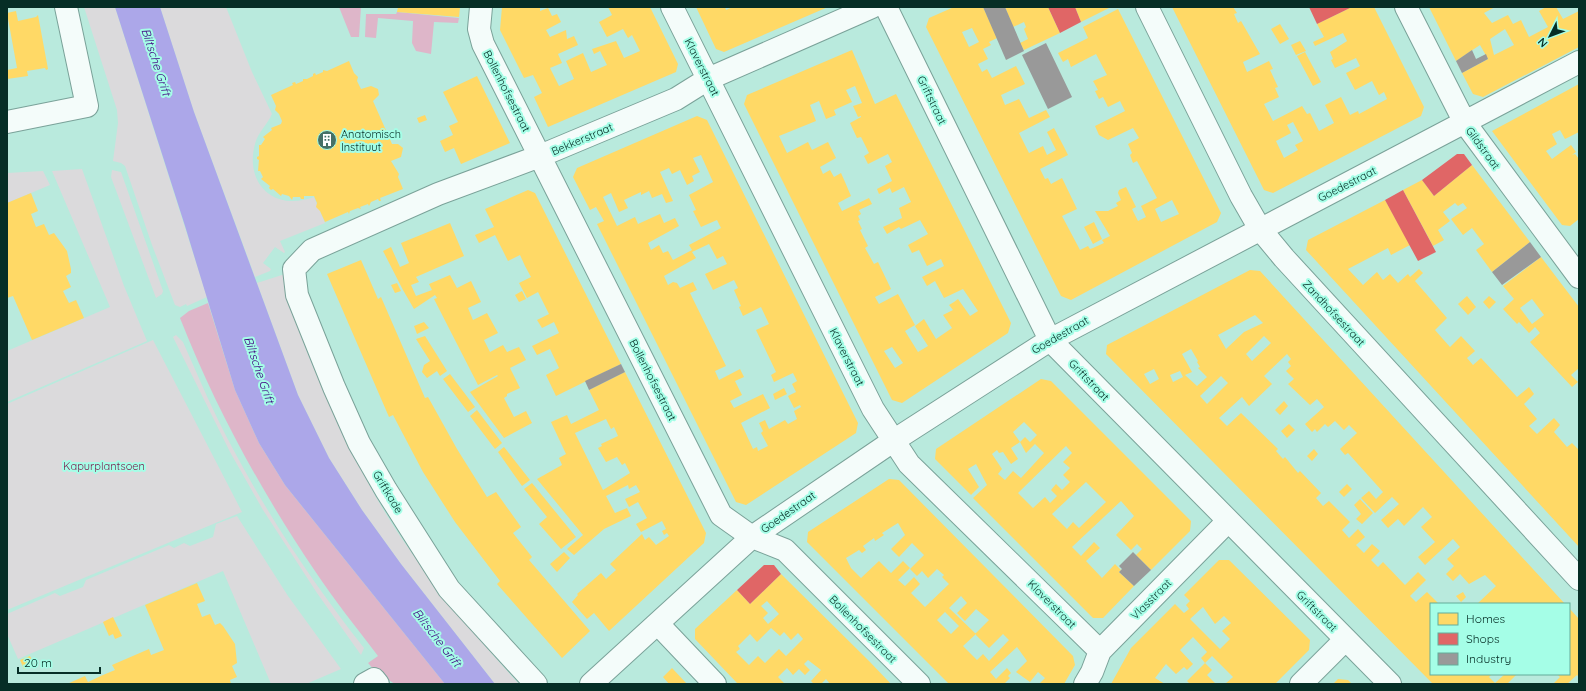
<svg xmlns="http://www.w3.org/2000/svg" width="1586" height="691" font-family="Quicksand,sans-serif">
<rect width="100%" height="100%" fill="#b9eadd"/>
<!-- green -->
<path fill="#dbdadc" d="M 84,7 L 115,7 L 207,297 L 187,306 L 186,304 L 180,307 L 175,305 L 152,245 L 125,166 L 121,163 L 113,161 L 118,123 L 117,110 Z
M 160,7 L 226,7 L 252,72 L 272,114 C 267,125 258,132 255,144 C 244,184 275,212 314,197 L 325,223 L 280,241 L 285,252 L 284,253 L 275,247 L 263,263 L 271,269 L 270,271 L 255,277 L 194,112 Z
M 82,169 L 124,286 L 147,341 L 7,402 L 7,351 L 110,307 L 52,171 Z
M 112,170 L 121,172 L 163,291 L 162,294 L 156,298 L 111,177 Z
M 43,171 L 50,185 L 7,203 L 7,173 Z
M 285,274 C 292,319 309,359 328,400 C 349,446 371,493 400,536 C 436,589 476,637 519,684 L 495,684 L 401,564 L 362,510 L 329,458 L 298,395 L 257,283 Z
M 176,335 L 183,342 C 199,378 214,414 233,449 C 270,519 315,586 364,648 L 361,655 L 317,593 L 263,510 L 230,452 L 173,337 Z
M 153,340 L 242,512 L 7,610 L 7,404 Z
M 237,516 L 288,596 L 341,669 L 306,684 L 271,684 L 223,571 L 18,659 L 7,634 L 7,614 L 55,593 L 60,596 L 83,587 L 86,580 L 169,545 L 174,548 L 184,543 L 190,546 L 213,537 L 216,524 Z"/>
<!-- forest -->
<path fill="#deb6c9" d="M 339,7 L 361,7 L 359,37 L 351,37 Z
M 397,12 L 459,18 L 458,23 L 434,22 L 431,54 L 416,51 L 412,43 L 413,21 L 378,18 L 376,38 L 365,37 L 366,14 L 396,14 Z
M 208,303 L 235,390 L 259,443 L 285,485 L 445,684 L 395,684 L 376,672 L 368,663 L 378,656 C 357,628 334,600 315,571 C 261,491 215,407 180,318 L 189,311 Z"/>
<!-- water -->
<path fill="#aca7e9" d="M 115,7 L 160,7 L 194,112 L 298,395 L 329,458 L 362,510 L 401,564 L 495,684 L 445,684 L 285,485 L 259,443 L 235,390 L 185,226 Z"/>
<!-- homes -->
<path fill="#ffd966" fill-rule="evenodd" d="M 398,7 L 460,7 L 459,17 L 397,12 Z
M 502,7 L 536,7 L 540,8 L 540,11 L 548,8 L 552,16 L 557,14 L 561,22 L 546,30 L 550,37 L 566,30 L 567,39 L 574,36 L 578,45 L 558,54 L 562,63 L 550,68 L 559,86 L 574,79 L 566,61 L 583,53 L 591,72 L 607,65 L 600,51 L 594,54 L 592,49 L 616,41 L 624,58 L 640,51 L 632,35 L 628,38 L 623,29 L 607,37 L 599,22 L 612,15 L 608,7 L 650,7 L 678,64 L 676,72 L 548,127 L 534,97 L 542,93 L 533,75 L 524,78 L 500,30 Z
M 696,7 L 725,7 L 726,10 L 733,7 L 828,7 L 724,52 L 716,49 Z
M 954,7 L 983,7 L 997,38 L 989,42 L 991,45 L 983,49 L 988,59 L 978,64 L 982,72 L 987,69 L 992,78 L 1016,66 L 1025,84 L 1001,95 L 1005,105 L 1019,99 L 1029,118 L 1046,110 L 1050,117 L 1019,133 L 1029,153 L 1043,146 L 1047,155 L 1056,150 L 1047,132 L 1054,128 L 1064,147 L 1068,155 L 1040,169 L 1045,179 L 1048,178 L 1051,184 L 1062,178 L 1064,182 L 1077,209 L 1062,216 L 1080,250 L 1088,246 L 1090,249 L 1093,248 L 1104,243 L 1102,240 L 1110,236 L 1095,211 L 1108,211 L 1118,206 L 1116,203 L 1121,200 L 1118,193 L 1119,190 L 1126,187 L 1136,207 L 1132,209 L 1138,221 L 1146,217 L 1141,206 L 1157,198 L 1137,161 L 1133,163 L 1130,155 L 1132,153 L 1128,144 L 1139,138 L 1133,128 L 1108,140 L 1099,135 L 1095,126 L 1125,111 L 1120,101 L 1108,107 L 1103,97 L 1099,99 L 1095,91 L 1098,90 L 1093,81 L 1107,75 L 1096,54 L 1071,67 L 1068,59 L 1063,62 L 1058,53 L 1088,38 L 1083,27 L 1118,9 L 1221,213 L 1217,222 L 1071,300 L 1061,296 L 926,27 L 929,18 ZM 972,28 L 979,42 L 969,47 L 962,32 ZM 1172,200 L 1179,214 L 1161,222 L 1155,209 Z
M 1005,7 L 1048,7 L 1060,33 L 1024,50 L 1020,43 L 1028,39 L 1024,29 L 1026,27 L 1024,22 L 1013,27 Z
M 1075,7 L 1111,7 L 1081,22 Z
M 1172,7 L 1233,7 L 1237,13 L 1234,14 L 1238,23 L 1241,21 L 1260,54 L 1243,62 L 1247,72 L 1269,61 L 1273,69 L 1270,70 L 1278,87 L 1275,88 L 1279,97 L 1264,104 L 1273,121 L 1302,106 L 1307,114 L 1310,113 L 1319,131 L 1334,123 L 1325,105 L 1341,97 L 1350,115 L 1358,111 L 1359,114 L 1387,99 L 1384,92 L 1379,95 L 1372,81 L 1355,90 L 1346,73 L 1360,66 L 1356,58 L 1335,68 L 1331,60 L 1333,59 L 1330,52 L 1347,41 L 1343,33 L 1315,46 L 1313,42 L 1324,37 L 1317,24 L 1352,7 L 1374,7 L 1424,107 L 1421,116 L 1273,193 L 1264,190 ZM 1293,122 L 1303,141 L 1295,145 L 1298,150 L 1284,158 L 1276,141 L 1291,133 L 1287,125 Z
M 1429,7 L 1495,7 L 1484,13 L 1492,23 L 1508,15 L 1513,24 L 1521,20 L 1529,37 L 1548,27 L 1539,11 L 1546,7 L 1556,7 L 1563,19 L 1579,11 L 1579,47 L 1483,97 L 1473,94 L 1462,73 L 1488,59 L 1480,45 L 1456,61 ZM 1505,29 L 1514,45 L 1494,55 L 1490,39 Z
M 16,11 L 18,21 L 36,17 L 38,15 L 48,69 L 46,70 L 45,68 L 27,71 L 28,76 L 7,79 L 7,70 L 17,68 L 7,13 Z
M 1280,24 L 1289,39 L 1280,44 L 1271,29 Z
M 1300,41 L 1306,51 L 1296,55 L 1291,45 Z
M 852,50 L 875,104 L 896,94 L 1011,323 L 1008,333 L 902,403 L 892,400 L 744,104 L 747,95 ZM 855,86 L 862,103 L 853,106 L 858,117 L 861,116 L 861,117 L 850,123 L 857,138 L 861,137 L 869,153 L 864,156 L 868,164 L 888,154 L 892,162 L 885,166 L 892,181 L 877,189 L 879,194 L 890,188 L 892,193 L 904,187 L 911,202 L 899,208 L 902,218 L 883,227 L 887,234 L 899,227 L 901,229 L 920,220 L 928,234 L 908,245 L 912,253 L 919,250 L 927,266 L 941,259 L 944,266 L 922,277 L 927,286 L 935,281 L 944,298 L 963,289 L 978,311 L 970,316 L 958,299 L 954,302 L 949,305 L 953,310 L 943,315 L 952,328 L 936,339 L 924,319 L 915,326 L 928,346 L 918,352 L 905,331 L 915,325 L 898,294 L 879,304 L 875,297 L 891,289 L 878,262 L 874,264 L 869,255 L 865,248 L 868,246 L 860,230 L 862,229 L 858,221 L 860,220 L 858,216 L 861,214 L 859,210 L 872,204 L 869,198 L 842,211 L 838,203 L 851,196 L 845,182 L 841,173 L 834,177 L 830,170 L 823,174 L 820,167 L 836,158 L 828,142 L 812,150 L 808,142 L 787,153 L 779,136 L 816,121 L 810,105 L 819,101 L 826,119 L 836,115 L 834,110 L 852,102 L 846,90 ZM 892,347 L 903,363 L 895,368 L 884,351 Z
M 1305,52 L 1321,82 L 1313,86 L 1297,56 Z
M 349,61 L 354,73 L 358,77 L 357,81 L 361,89 L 371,86 L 378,89 L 379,95 L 373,101 L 392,144 L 398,144 L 403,148 L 401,157 L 391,161 L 399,174 L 398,177 L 403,189 L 380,198 L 381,201 L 379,201 L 378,199 L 371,202 L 369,206 L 368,204 L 360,207 L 361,209 L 358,208 L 350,211 L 349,214 L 348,212 L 325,222 L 320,211 L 316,207 L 317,203 L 314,196 L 304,196 L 304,199 L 301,199 L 300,197 L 293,197 L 292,200 L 289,196 L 282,194 L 281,196 L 273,189 L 271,190 L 269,188 L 270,186 L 261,179 L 263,177 L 260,171 L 258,171 L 259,160 L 257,159 L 257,157 L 259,156 L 259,145 L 261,145 L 265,139 L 263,137 L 272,130 L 271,128 L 281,124 L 282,121 L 279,114 L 275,110 L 276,106 L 271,95 L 293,85 L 292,83 L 295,82 L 296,84 L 303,81 L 303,79 L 307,79 L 313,76 L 313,74 L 315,73 L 316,75 L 323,72 L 323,70 L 327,71 Z
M 477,76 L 510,143 L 461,164 L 454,148 L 445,152 L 440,141 L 453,135 L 449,126 L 458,122 L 443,92 Z
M 1579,84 L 1579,132 L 1565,139 L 1560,130 L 1552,134 L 1557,144 L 1546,151 L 1552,159 L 1571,145 L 1576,152 L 1572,155 L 1575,154 L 1579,159 L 1579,219 L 1570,226 L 1562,225 L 1492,131 Z
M 425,115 L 427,120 L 419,123 L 417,118 Z
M 697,116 L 707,120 L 858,423 L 856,433 L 746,505 L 736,502 L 597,224 L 604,221 L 596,207 L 590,210 L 573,177 L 577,168 ZM 701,155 L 713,182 L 689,195 L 696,210 L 693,211 L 701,227 L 717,220 L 721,228 L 689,245 L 692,250 L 673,260 L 668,251 L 663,253 L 659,245 L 651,250 L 648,243 L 679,226 L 675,218 L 664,223 L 660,214 L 638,224 L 635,217 L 617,226 L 603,197 L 611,193 L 619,212 L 628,208 L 624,200 L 641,192 L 641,195 L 649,191 L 652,198 L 662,194 L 666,203 L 673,201 L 660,172 L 669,168 L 672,174 L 680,170 L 687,185 L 694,181 L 692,176 L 700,172 L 693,158 ZM 709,244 L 717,259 L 723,256 L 727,264 L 705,274 L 713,290 L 734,280 L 738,288 L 734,290 L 741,306 L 739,307 L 743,316 L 761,307 L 769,324 L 756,330 L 776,372 L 771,375 L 774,382 L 793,373 L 797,381 L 792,384 L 796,392 L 788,396 L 794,408 L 800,405 L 801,407 L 794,411 L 797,419 L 788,424 L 785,420 L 769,429 L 765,420 L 759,423 L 763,431 L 761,433 L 768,446 L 758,451 L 757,447 L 753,449 L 741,423 L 770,408 L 763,394 L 734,408 L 730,401 L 742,395 L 735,381 L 744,377 L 740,369 L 719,380 L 715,371 L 726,366 L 690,293 L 697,290 L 693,282 L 680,288 L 677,283 L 673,282 L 668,285 L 664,276 L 696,258 L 692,252 Z
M 1472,165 L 1530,242 L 1492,272 L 1476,250 L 1484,244 L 1472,228 L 1463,235 L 1451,219 L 1467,208 L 1463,203 L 1458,206 L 1455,203 L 1443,212 L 1450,221 L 1438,230 L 1444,240 L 1433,246 L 1403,190 L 1422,180 L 1434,196 Z
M 528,190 L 535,193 L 621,364 L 556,396 L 546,375 L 559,368 L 550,349 L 537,355 L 532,346 L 559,333 L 554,322 L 542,328 L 537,320 L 549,314 L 538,292 L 527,298 L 519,283 L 531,277 L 525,266 L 520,255 L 508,261 L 495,235 L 479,243 L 475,235 L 494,227 L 485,209 Z
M 31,193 L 38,211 L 31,214 L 36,227 L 44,224 L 49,235 L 54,233 L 67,251 L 71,269 L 71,273 L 66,276 L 71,287 L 63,291 L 69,303 L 76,300 L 84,318 L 32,340 L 13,296 L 7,298 L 7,203 Z
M 1385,200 L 1410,245 L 1391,255 L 1388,248 L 1348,269 L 1363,285 L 1377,272 L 1383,280 L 1390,274 L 1398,283 L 1408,274 L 1410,277 L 1419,269 L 1423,273 L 1415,281 L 1447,318 L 1435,330 L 1450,347 L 1461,336 L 1475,351 L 1467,358 L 1473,365 L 1481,358 L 1517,397 L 1529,387 L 1534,394 L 1524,404 L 1537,419 L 1529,426 L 1537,434 L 1554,418 L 1560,425 L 1554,432 L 1567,447 L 1572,443 L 1579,450 L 1579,547 L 1306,250 L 1308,240 Z
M 1094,222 L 1102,239 L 1093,244 L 1084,227 Z
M 450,223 L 464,256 L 416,277 L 419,282 L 411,285 L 416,296 L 432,290 L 429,284 L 450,275 L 457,288 L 471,281 L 481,302 L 468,308 L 473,320 L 487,313 L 498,333 L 484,340 L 490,352 L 503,345 L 507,352 L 519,347 L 526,360 L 510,368 L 520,388 L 507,394 L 507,396 L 504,398 L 514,417 L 526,411 L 532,423 L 504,438 L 470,392 L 498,376 L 497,375 L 478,385 L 434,299 L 437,298 L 435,295 L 414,309 L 403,290 L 383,251 L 391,247 L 400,267 L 409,263 L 401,243 Z
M 1541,257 L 1579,307 L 1579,368 L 1571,375 L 1578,382 L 1572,387 L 1530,342 L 1540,333 L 1535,327 L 1529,333 L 1519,322 L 1517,324 L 1503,309 L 1514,299 L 1503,286 ZM 1532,299 L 1544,315 L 1532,324 L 1520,308 Z
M 361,260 L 378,299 L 381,297 L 425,398 L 428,397 L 457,449 L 487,497 L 496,492 L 521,527 L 513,533 L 532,557 L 529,560 L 590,631 L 562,658 L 497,584 L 500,581 L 455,522 L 423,472 L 393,415 L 389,417 L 327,274 Z
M 1250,270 L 1260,271 L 1565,604 L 1477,604 L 1496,586 L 1485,575 L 1469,584 L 1460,574 L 1453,581 L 1446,574 L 1454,566 L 1447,559 L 1460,547 L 1453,539 L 1425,565 L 1418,557 L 1435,542 L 1421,527 L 1432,517 L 1423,507 L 1404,526 L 1398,519 L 1388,528 L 1381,520 L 1399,504 L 1392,497 L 1375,513 L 1361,498 L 1369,491 L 1376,499 L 1383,492 L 1348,453 L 1345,455 L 1340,449 L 1357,433 L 1349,425 L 1344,430 L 1335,421 L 1328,427 L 1325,424 L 1317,432 L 1315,429 L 1312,432 L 1305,424 L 1324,407 L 1317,399 L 1310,405 L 1288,384 L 1294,379 L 1286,371 L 1291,366 L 1288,362 L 1291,359 L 1287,354 L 1264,376 L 1272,384 L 1249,406 L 1242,397 L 1219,418 L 1227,426 L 1241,413 L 1278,449 L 1276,451 L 1283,459 L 1285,457 L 1298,473 L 1300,471 L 1321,493 L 1316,498 L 1323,506 L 1329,501 L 1350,522 L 1342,530 L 1349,538 L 1358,529 L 1365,537 L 1356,545 L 1364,553 L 1372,544 L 1380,551 L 1371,560 L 1378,567 L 1383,562 L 1405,585 L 1418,572 L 1426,580 L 1410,596 L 1416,602 L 1427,592 L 1439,604 L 1431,604 L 1431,674 L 1492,674 L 1489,677 L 1495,683 L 1505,674 L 1517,674 L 1507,684 L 1433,684 L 1106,354 L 1107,345 ZM 1255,315 L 1263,323 L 1244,332 L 1226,349 L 1218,335 ZM 1264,336 L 1271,343 L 1252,361 L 1246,354 ZM 1191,349 L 1198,361 L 1197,362 L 1200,367 L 1198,368 L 1207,377 L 1197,386 L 1185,375 L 1192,372 L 1182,354 ZM 1154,369 L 1159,379 L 1150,384 L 1144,374 ZM 1180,371 L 1183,377 L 1173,382 L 1170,375 ZM 1221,376 L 1228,383 L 1207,404 L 1200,396 Z
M 397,283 L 401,291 L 395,293 L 391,285 Z
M 522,291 L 526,299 L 519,302 L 515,295 Z
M 1467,296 L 1476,307 L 1468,315 L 1458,304 Z
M 1489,296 L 1496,302 L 1489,309 L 1483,302 Z
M 424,322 L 429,328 L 417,334 L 414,326 Z
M 425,336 L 447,371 L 440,376 L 437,371 L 427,378 L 422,372 L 424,365 L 430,361 L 416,339 Z
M 625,372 L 706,533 L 704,543 L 609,631 L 594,613 L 587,619 L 572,602 L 578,595 L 577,594 L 601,573 L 606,579 L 616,570 L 610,564 L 642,534 L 645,540 L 649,537 L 656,545 L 669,536 L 667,533 L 664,535 L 662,531 L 666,529 L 662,521 L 641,532 L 636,524 L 647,518 L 638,502 L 629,507 L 625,499 L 640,492 L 636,485 L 629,489 L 628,485 L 606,496 L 615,513 L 627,508 L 631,516 L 604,529 L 574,555 L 567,549 L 583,535 L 537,479 L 562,465 L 559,458 L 566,454 L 551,422 L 567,415 L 571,424 L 599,410 L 589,390 ZM 606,419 L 611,429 L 614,427 L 618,436 L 601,444 L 602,446 L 598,448 L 606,462 L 617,457 L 622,465 L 625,463 L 630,473 L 603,490 L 575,433 Z
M 450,374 L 475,407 L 468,412 L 443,379 Z
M 1041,379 L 1051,381 L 1191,521 L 1190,531 L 1151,570 L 1136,555 L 1142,549 L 1137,544 L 1131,550 L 1116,535 L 1134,516 L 1121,501 L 1072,547 L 1081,556 L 1094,542 L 1100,548 L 1086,561 L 1102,578 L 1115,564 L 1121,570 L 1119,572 L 1134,586 L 1103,618 L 1093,618 L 973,498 L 987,485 L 976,464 L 968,469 L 979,487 L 971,495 L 935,459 L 936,449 ZM 1024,422 L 1037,435 L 1030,442 L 1025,437 L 1020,442 L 1026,453 L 1035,444 L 1044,453 L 1021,478 L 1013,471 L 1005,480 L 998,474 L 1002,469 L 992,454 L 997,450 L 999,453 L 1003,452 L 1011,464 L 1018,459 L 1011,448 L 1020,442 L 1013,432 ZM 1066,446 L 1072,453 L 1063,462 L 1070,468 L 1063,475 L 1070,482 L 1062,490 L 1056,484 L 1051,490 L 1057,496 L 1050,503 L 1045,497 L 1033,508 L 1018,493 ZM 1086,482 L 1106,502 L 1079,528 L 1073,522 L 1067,529 L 1052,514 Z
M 784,388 L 787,394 L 775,400 L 773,394 Z
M 1284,401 L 1288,406 L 1280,415 L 1275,410 Z
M 477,410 L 502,443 L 495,449 L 470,416 Z
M 1289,424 L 1295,430 L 1287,438 L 1281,431 Z
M 504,447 L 530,480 L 522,486 L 498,452 Z
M 1314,449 L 1318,454 L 1312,461 L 1307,456 Z
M 889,479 L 899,480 L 1073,656 L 1075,665 L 1064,684 L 1039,684 L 1045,678 L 1038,672 L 1030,682 L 1016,672 L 1027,661 L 1017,647 L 990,672 L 996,679 L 1007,668 L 1011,673 L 1008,676 L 1010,678 L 1004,684 L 949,684 L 807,542 L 808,532 ZM 898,523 L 905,535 L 891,549 L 899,557 L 912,543 L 924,555 L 910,569 L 917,576 L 922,571 L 928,578 L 937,569 L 944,575 L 942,577 L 949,584 L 925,607 L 911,593 L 920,584 L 914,577 L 905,586 L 898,580 L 910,568 L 903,561 L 891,573 L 879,561 L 861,578 L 851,568 L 846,558 L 859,550 L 862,553 L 866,550 L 863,546 L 874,538 L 875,541 L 884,535 L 882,533 ZM 961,596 L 967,603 L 957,613 L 965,621 L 976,609 L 989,620 L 975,634 L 989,648 L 1003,634 L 1009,640 L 989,661 L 983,654 L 977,660 L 963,646 L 976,634 L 949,608 ZM 945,612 L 959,626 L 951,634 L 937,620 Z
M 532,483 L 576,537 L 561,549 L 539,524 L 547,517 L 524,489 Z
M 1347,484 L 1352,489 L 1344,497 L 1339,492 Z
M 1360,499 L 1373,513 L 1362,524 L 1356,519 L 1361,514 L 1354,505 Z
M 564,552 L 570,558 L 557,572 L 550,564 Z
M 1219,560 L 1229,560 L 1310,640 L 1309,650 L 1275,684 L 1225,684 L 1233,677 L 1212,656 L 1205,663 L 1201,658 L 1207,652 L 1193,637 L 1180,650 L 1193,664 L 1187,670 L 1184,667 L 1176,674 L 1166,664 L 1155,678 L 1165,684 L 1111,684 L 1131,648 L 1175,604 L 1184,613 L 1189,609 L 1186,605 L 1190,601 L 1184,595 ZM 1203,607 L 1215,624 L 1224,616 L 1231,623 L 1222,631 L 1230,639 L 1220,649 L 1190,619 Z
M 781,574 L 869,661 L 891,684 L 830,684 L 826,679 L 821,684 L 814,684 L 811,681 L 821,670 L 808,660 L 804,664 L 810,670 L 805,675 L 799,669 L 793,675 L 787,668 L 778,677 L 785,684 L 738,684 L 695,639 L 695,629 L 737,590 L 750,604 ZM 767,601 L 779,614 L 768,624 L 763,618 L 768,613 L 761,606 ZM 771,628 L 780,636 L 784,632 L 791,640 L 798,633 L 803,639 L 786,656 L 779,649 L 765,663 L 758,656 L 749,665 L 736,652 L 740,649 L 738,646 L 750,634 L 757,642 Z
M 197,583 L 205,601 L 197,604 L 202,617 L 210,614 L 215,625 L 220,623 L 223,626 L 235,644 L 237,663 L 232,666 L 237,677 L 230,680 L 231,684 L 67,684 L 85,676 L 88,682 L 103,675 L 115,670 L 112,665 L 149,649 L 151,655 L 164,650 L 145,605 Z
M 1463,592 L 1466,597 L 1461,602 L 1456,596 Z
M 1569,608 L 1579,619 L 1579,677 L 1577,675 L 1567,684 L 1553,684 L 1560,677 L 1557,674 L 1569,674 Z
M 113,617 L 122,636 L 115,639 L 113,634 L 109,636 L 103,622 Z
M 30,656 L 34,665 L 24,669 L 20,660 Z
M 1205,663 L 1212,670 L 1207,675 L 1216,684 L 1190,684 L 1187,681 Z
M 672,668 L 687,684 L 669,684 L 663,677 Z
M 1338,679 L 1348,680 L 1352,684 L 1333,684 Z"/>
<!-- shops -->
<path fill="#e06666" d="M 1048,7 L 1075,7 L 1081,22 L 1060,33 Z
M 1309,7 L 1352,7 L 1317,24 Z
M 1457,154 L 1464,154 L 1472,165 L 1434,196 L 1422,180 Z
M 1403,190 L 1436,252 L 1418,261 L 1385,200 Z
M 764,565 L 774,565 L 781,574 L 750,604 L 737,590 Z"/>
<!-- industry -->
<path fill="#999" d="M 983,7 L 1005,7 L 1024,51 L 1006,60 Z
M 1046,43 L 1072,97 L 1048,109 L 1022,55 Z
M 1472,50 L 1476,59 L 1486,54 L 1488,59 L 1462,73 L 1456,61 Z
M 1530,242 L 1541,257 L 1502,285 L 1492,272 Z
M 621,364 L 625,372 L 589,390 L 585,381 Z
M 1133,552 L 1151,570 L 1134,586 L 1119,572 L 1122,569 L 1119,566 Z"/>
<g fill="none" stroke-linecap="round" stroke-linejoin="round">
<defs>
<path id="minor" d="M 481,7 L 479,29 L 483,44 L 721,515 L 752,537 L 785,550 L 919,684
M 672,7 L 873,409 L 909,464 L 1100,651
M 886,7 L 1050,340 L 1390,684
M 1147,7 L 1241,196 L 1260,229 L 1284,258 L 1579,579
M 1406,7 L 1465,123 L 1579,277
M 7,122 L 87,106 L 66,7
M 658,624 L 715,684
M 365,684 L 374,679 L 378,684
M 536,684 L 449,589 L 386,490 L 359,443 L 334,387 L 297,295 L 294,269 L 312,250 L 438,194 L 540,156 L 676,99 L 708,79 L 872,7
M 591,684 L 752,537 L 893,441 L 1050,340 L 1579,62
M 1085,684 L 1092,672 L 1100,651 L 1228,521
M 1301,684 L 1345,640"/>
</defs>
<!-- minor casing -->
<use href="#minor" stroke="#7aa299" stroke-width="24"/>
<!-- minor -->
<use href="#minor" stroke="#f4fcfa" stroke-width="22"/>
</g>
<!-- icons -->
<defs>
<symbol id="building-disc" viewBox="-11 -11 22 22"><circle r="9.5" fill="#457066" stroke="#a5fee7"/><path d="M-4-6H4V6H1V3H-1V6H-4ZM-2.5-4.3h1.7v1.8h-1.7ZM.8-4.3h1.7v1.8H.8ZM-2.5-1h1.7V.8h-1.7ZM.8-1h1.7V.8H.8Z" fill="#fff"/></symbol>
</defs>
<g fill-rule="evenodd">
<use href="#building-disc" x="316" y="129" width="22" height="22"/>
</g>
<g text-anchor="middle" stroke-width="4" stroke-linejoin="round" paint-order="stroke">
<!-- street labels -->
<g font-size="11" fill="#062e26" stroke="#a5fee7">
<text transform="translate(702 67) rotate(63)" y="4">Klaverstraat</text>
<text transform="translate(507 91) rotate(63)" y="4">Bollenhofsestraat</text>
<text transform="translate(932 100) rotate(64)" y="4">Griftstraat</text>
<text transform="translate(582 139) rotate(-23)" y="4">Bekkerstraat</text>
<text transform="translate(1483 148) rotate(54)" y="4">Gildstraat</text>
<text transform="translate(1347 184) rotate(-27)" y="4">Goedestraat</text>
<text transform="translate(1334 313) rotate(47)" y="4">Zandhofsestraat</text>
<text transform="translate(1060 335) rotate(-30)" y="4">Goedestraat</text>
<text transform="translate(847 357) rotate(63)" y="4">Klaverstraat</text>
<text transform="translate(653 380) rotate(63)" y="4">Bollenhofsestraat</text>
<text transform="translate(1089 380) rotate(46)" y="4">Griftstraat</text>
<text transform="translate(388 492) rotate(59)" y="4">Griftkade</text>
<text transform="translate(788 512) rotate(-35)" y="4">Goedestraat</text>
<text transform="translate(1151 599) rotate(-45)" y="4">Vlasstraat</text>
<text transform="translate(1052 604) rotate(45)" y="4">Klaverstraat</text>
<text transform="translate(1317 611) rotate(45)" y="4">Griftstraat</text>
<text transform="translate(863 629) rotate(45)" y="4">Bollenhofsestraat</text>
</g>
<!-- poi labels -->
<g font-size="11" fill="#062e26" stroke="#a5fee7" text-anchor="start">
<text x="341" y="138">Anatomisch<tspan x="341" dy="13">Instituut</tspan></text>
</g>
<!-- park labels -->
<g font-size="11" fill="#7a1748" stroke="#a5fee7">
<text x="104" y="470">Kapurplantsoen</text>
</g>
<!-- water labels -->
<g font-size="12" font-style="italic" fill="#420782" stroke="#a5fee7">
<text transform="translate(156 62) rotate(72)" y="4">Biltsche Grift</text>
<text transform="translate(259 370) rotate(71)" y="4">Biltsche Grift</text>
<text transform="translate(437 638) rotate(52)" y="4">Biltsche Grift</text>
</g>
</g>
<!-- border -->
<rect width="1586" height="691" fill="none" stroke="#062e26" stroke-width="16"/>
<!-- legend -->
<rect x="1430" y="603" width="140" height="72" fill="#a5fee7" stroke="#65ab9a"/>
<rect x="1438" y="613" width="20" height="12" fill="#ffd966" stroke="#65ab9a"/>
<text x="1466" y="623" font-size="12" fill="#062e26">Homes</text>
<rect x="1438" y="633" width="20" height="12" fill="#e06666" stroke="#65ab9a"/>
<text x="1466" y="643" font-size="12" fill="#062e26">Shops</text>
<rect x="1438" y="653" width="20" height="12" fill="#999999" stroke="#65ab9a"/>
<text x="1466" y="663" font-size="12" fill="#062e26">Industry</text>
<!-- north arrow -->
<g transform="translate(1550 36) rotate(228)" stroke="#a5fee7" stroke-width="3" paint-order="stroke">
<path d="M0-3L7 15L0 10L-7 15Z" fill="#062e26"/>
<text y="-6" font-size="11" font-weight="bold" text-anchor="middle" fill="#062e26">N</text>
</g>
<!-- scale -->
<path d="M18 667v6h82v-6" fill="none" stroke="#062e26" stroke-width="2"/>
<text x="24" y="667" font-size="12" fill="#062e26" stroke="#a5fee7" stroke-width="3" paint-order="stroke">20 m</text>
</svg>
